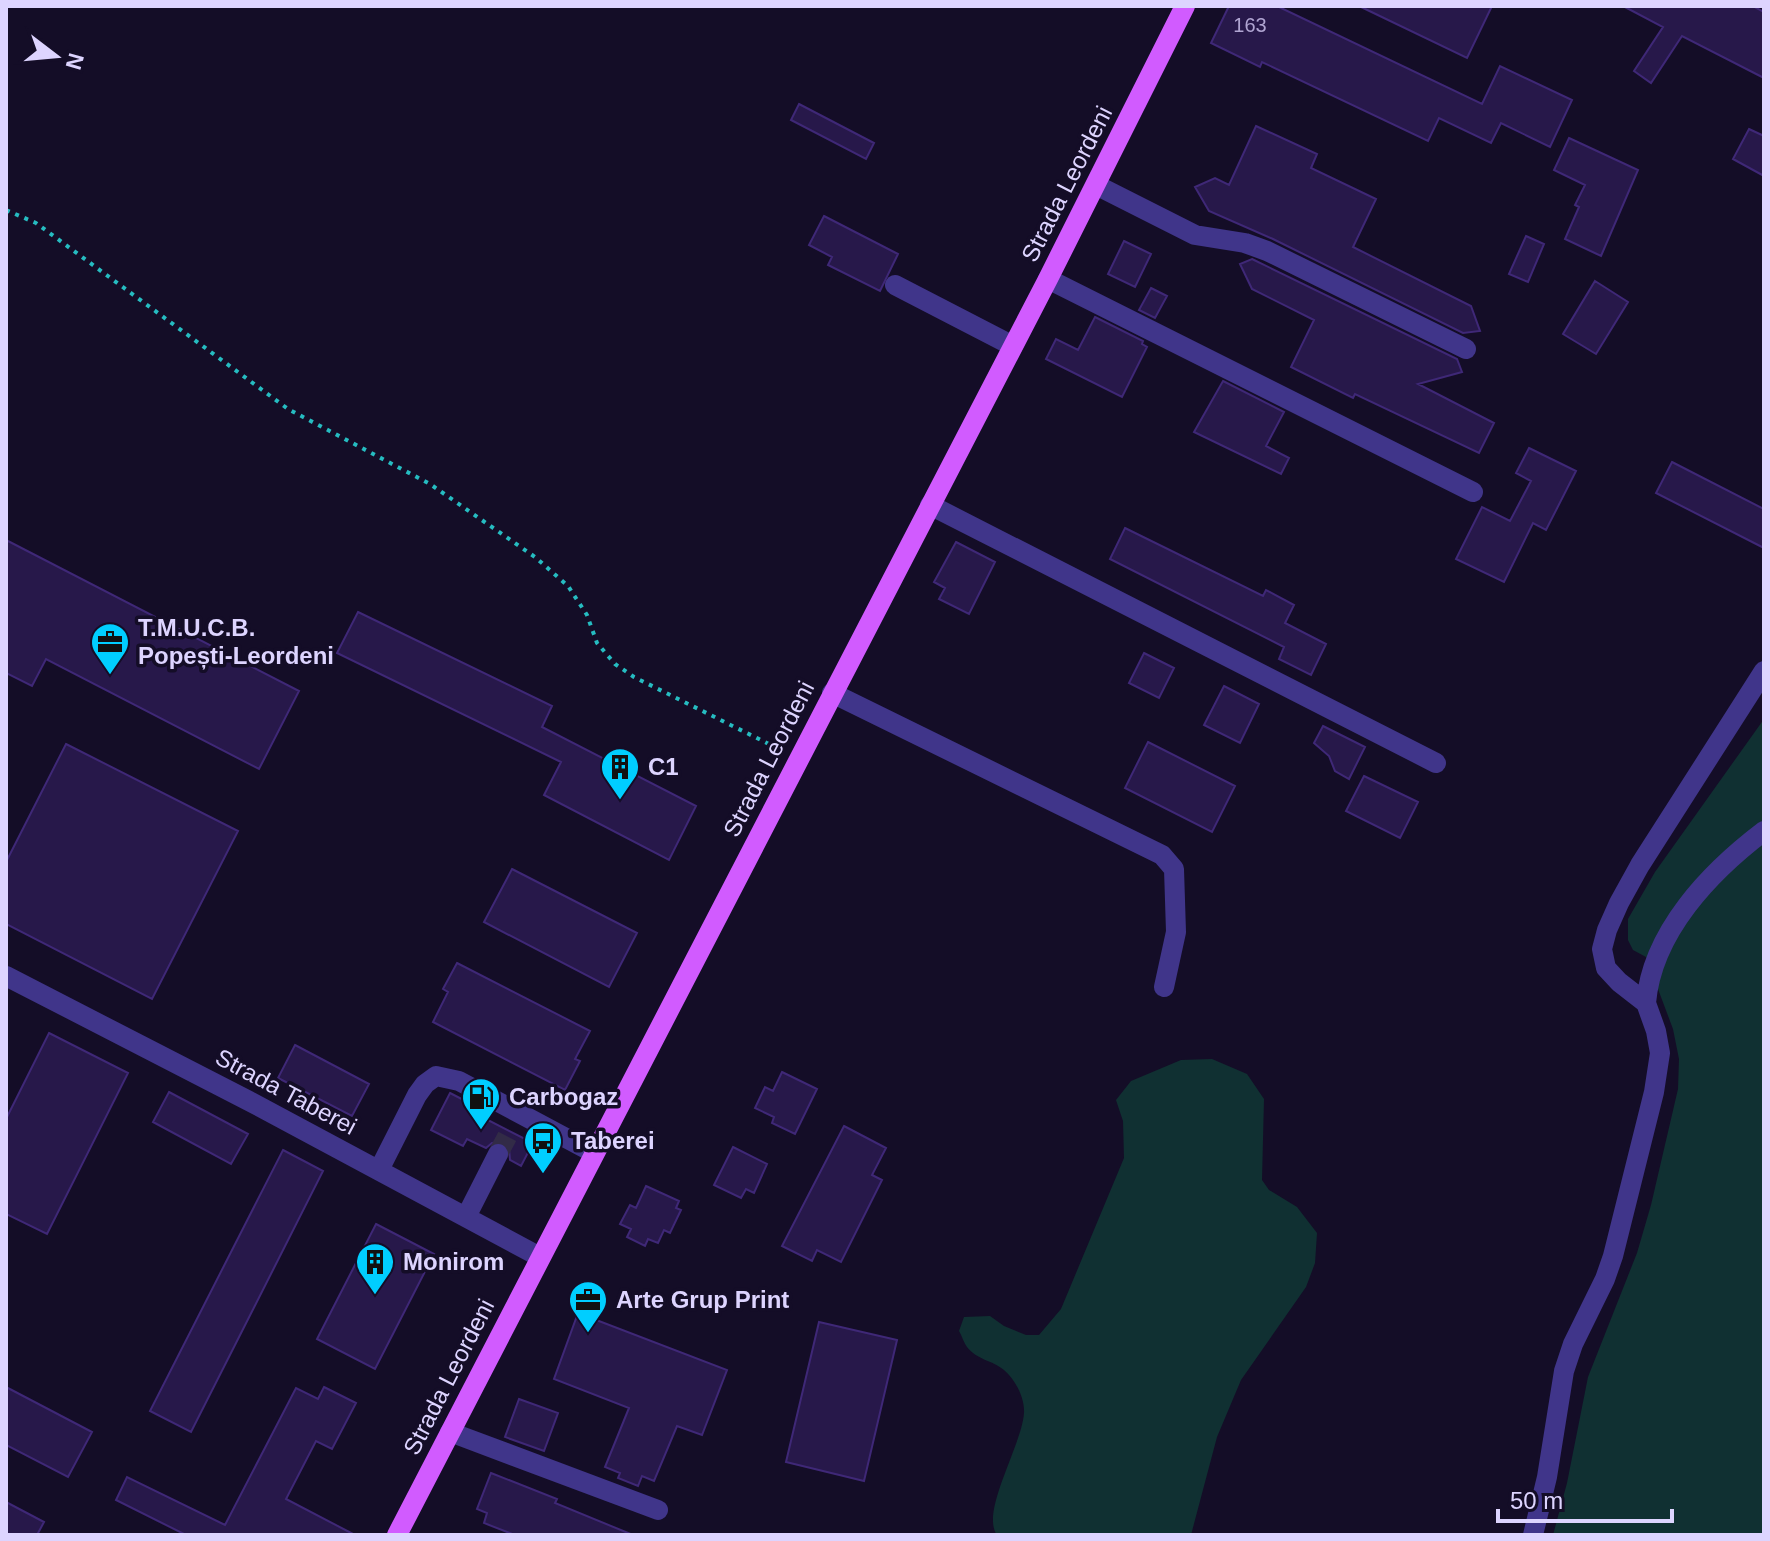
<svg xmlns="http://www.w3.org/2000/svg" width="1770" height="1541" font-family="Arial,sans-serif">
<rect width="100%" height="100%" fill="#140d27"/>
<!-- green -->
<path fill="#103032" d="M 1764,719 L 1764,1535 L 1553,1535 L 1567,1483 L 1588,1377 L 1637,1253 L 1651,1205 L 1678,1089 L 1679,1059 L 1673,1029 L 1646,957 L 1633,950 L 1628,940 L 1628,919 L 1655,872 Z
M 1212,1059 L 1247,1074 L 1264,1099 L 1262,1180 L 1269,1190 L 1297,1207 L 1317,1233 L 1315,1263 L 1306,1287 L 1241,1380 L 1217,1437 L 1191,1535 L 997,1535 C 980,1512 1022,1445 1024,1413 C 1025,1398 1015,1379 1004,1370 C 992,1360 977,1360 967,1347 C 964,1343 962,1336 959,1331 L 964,1317 L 990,1316 L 1004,1326 L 1026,1335 L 1039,1335 L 1061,1309 L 1124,1158 L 1123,1121 L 1116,1100 L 1131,1081 L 1181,1060 Z"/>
<!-- building -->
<path fill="#27184a" stroke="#3f2877" stroke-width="2" d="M 1229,6 L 1277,6 L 1482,104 L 1500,66 L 1572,100 L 1550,147 L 1501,123 L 1491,143 L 1439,118 L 1428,141 L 1262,62 L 1260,67 L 1211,43 Z
M 1359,6 L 1492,6 L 1467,58 Z
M 1623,6 L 1753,6 L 1764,12 L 1764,78 L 1682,36 L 1651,83 L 1634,71 L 1663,27 Z
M 799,104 L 874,143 L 866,159 L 791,120 Z
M 1256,126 L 1317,154 L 1311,168 L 1376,199 L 1353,247 L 1471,306 L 1480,331 L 1463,333 L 1273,239 L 1209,211 L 1195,187 L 1215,178 L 1229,185 Z
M 1749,129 L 1764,136 L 1764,176 L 1733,159 Z
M 1569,138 L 1638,170 L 1601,256 L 1565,239 L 1579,207 L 1575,205 L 1585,185 L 1554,170 Z
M 824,216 L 898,254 L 880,291 L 828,265 L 832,257 L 809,245 Z
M 1526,236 L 1544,244 L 1528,282 L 1509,274 Z
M 1124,241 L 1151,254 L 1135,287 L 1108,274 Z
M 1252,259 L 1457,359 L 1462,372 L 1418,384 L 1494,423 L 1479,453 L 1355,394 L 1353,398 L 1291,367 L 1314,320 L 1252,289 L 1240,264 Z
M 1595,281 L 1628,302 L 1596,354 L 1563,334 Z
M 1151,288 L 1167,296 L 1155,318 L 1139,310 Z
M 1095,317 L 1143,341 L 1142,344 L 1147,347 L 1122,397 L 1046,359 L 1056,339 L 1078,350 Z
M 1223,381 L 1284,412 L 1266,446 L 1289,458 L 1281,474 L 1194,432 Z
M 1529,448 L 1576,471 L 1546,530 L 1533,523 L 1504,582 L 1456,559 L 1482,507 L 1510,521 L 1531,481 L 1516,473 Z
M 1672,462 L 1764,509 L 1764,548 L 1656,493 Z
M 1125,528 L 1263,596 L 1266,590 L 1294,605 L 1285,623 L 1326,644 L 1311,675 L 1279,659 L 1284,647 L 1110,559 Z
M 6,540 L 299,691 L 259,769 L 46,659 L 32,686 L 6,673 Z
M 956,542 L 995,562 L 969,614 L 939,599 L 945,588 L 934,582 Z
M 358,612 L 552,706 L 542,727 L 696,806 L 669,860 L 544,795 L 561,762 L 337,653 Z
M 1144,653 L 1174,668 L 1159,698 L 1129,683 Z
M 1224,686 L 1259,704 L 1240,743 L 1204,725 Z
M 1323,726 L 1365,747 L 1349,779 L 1335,771 L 1329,756 L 1314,743 Z
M 1148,742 L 1235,786 L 1212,832 L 1125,788 Z
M 66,744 L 238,831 L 152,999 L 6,924 L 6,862 Z
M 1364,776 L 1418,802 L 1400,838 L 1346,811 Z
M 512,869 L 637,933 L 609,987 L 484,922 Z
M 457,963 L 590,1031 L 575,1059 L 580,1061 L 565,1090 L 433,1022 L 448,992 L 443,989 Z
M 49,1033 L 128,1073 L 47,1234 L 6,1214 L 6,1119 Z
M 295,1045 L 369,1084 L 352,1116 L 278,1078 Z
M 782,1072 L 817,1089 L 795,1134 L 772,1123 L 774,1117 L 755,1108 L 765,1087 L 773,1091 Z
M 169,1092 L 248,1134 L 231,1164 L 153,1122 Z
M 450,1093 L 483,1110 L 480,1116 L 533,1143 L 521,1166 L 510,1160 L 509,1148 L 503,1142 L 492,1143 L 486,1148 L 467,1139 L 463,1146 L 431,1130 Z
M 844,1126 L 886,1148 L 872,1175 L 882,1180 L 841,1262 L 817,1250 L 812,1261 L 782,1246 Z
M 733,1147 L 767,1164 L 754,1193 L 746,1189 L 741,1198 L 714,1185 Z
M 283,1150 L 323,1171 L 191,1432 L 150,1411 Z
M 646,1186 L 679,1201 L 676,1208 L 681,1210 L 670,1233 L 664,1230 L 658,1243 L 648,1239 L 645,1246 L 627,1237 L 631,1229 L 620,1224 L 630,1205 L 636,1208 Z
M 376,1224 L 434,1254 L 375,1369 L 317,1339 Z
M 578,1313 L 727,1370 L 702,1435 L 677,1426 L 654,1481 L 642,1476 L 638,1486 L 618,1478 L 620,1473 L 605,1467 L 629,1408 L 554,1379 Z
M 819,1322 L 897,1340 L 864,1481 L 786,1462 Z
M 6,1387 L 92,1432 L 68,1477 L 6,1445 Z
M 324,1387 L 356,1403 L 332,1449 L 316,1441 L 286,1499 L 355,1535 L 186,1535 L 116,1500 L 127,1477 L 225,1525 L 296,1388 L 318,1399 Z
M 519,1399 L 558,1413 L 544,1451 L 505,1437 Z
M 491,1473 L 557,1499 L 555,1503 L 633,1535 L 515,1535 L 484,1523 L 487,1513 L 477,1509 Z
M 6,1502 L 44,1522 L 37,1535 L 6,1535 Z"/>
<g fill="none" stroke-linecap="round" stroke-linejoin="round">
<!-- minor-tunnel -->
<path stroke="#322b47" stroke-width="20" stroke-dasharray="20 10" stroke-linecap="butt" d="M 498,1154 L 510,1131"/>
<!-- path -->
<path stroke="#26bcc1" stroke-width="4" stroke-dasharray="4 6" stroke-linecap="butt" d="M 6,210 L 36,223 L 288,409 L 430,484 L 535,557 L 568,586 L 587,615 L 597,643 L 615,664 L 634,677 L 781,750"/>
<!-- minor -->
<path stroke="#40358a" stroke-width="20" d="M 1096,185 L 1195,235 L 1245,243 L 1267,251 L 1466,349
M 1048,279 L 1473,492
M 895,285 L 1013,346
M 930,505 L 1436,763
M 832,693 L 1162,855 L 1174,869 L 1176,932 L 1164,987
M 6,976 L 249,1101 L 540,1257
M 1646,1003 C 1652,932 1710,872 1764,831
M 379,1170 L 417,1095 L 425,1084 L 436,1076 L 459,1081 L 594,1153
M 466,1217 L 498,1154
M 450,1432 L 658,1510
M 1533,1535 L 1547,1477 L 1564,1371 L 1573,1344 L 1605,1279 L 1613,1256 L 1654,1092 L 1660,1053 L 1656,1031 L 1646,1003 L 1619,982 L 1606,968 L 1602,949 L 1607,930 L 1619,903 L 1640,865 L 1764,671"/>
<!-- major -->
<path stroke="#d15bff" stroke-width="20" d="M 397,1535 L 1048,279 L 1185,6"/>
</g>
<!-- icons -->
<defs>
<symbol id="office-pin" viewBox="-11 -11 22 30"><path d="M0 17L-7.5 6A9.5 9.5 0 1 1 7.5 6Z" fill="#00ceff" stroke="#140d27"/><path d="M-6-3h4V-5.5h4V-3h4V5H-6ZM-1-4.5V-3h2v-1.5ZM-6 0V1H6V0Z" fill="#111"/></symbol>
<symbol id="building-pin" viewBox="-11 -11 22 30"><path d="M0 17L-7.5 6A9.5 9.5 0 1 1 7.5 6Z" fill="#00ceff" stroke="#140d27"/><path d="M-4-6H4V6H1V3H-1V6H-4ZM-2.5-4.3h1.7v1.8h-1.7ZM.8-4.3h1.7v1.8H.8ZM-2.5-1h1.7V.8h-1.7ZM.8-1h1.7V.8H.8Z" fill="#111"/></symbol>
<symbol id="fuel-pin" viewBox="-11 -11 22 30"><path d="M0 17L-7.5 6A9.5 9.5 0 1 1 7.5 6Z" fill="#00ceff" stroke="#140d27"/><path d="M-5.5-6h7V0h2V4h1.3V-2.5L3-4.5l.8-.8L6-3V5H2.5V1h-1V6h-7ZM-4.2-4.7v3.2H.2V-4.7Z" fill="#111"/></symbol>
<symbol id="bus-pin" viewBox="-11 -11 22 30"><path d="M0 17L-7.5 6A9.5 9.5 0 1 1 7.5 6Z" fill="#00ceff" stroke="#140d27"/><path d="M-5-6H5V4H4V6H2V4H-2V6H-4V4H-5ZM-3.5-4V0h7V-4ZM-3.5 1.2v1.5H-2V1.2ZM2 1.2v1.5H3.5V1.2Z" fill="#111"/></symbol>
</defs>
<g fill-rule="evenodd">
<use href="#office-pin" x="88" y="620" width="44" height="60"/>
<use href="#building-pin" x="598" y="745" width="44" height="60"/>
<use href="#fuel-pin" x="459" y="1075" width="44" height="60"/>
<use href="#bus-pin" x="521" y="1119" width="44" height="60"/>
<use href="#building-pin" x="353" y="1240" width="44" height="60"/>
<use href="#office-pin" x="566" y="1278" width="44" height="60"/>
</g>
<g text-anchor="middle" stroke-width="7" stroke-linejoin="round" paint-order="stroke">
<!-- number labels -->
<g font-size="20" fill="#b0a5d2">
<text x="1250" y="32">163</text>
</g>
<!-- street labels -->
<g font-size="24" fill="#ddd4ff" stroke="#140d27">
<text transform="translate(1067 184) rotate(-63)" y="8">Strada Leordeni</text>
<text transform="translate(769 759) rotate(-63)" y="8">Strada Leordeni</text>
<text transform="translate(286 1092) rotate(28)" y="8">Strada Taberei</text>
<text transform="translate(449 1377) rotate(-63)" y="8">Strada Leordeni</text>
</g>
<!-- poi labels -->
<g font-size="24" font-weight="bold" fill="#ddd4ff" stroke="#140d27" text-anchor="start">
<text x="138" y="636">T.M.U.C.B.<tspan x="138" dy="28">Popești-Leordeni</tspan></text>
<text x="648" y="775">C1</text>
<text x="509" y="1105">Carbogaz</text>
<text x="571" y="1149">Taberei</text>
<text x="403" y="1270">Monirom</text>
<text x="616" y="1308">Arte Grup Print</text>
</g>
</g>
<!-- border -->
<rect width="1770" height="1541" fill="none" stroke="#ddd4ff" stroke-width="16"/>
<!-- north arrow -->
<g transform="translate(56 56) rotate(106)" stroke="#140d27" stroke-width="6" paint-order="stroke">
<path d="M0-6L14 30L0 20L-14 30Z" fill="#ddd4ff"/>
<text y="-12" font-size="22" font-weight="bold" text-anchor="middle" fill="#ddd4ff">N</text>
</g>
<!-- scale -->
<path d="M1498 1509v12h174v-12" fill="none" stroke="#ddd4ff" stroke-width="4"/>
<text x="1510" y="1509" font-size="24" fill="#ddd4ff" stroke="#140d27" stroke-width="6" paint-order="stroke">50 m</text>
</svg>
